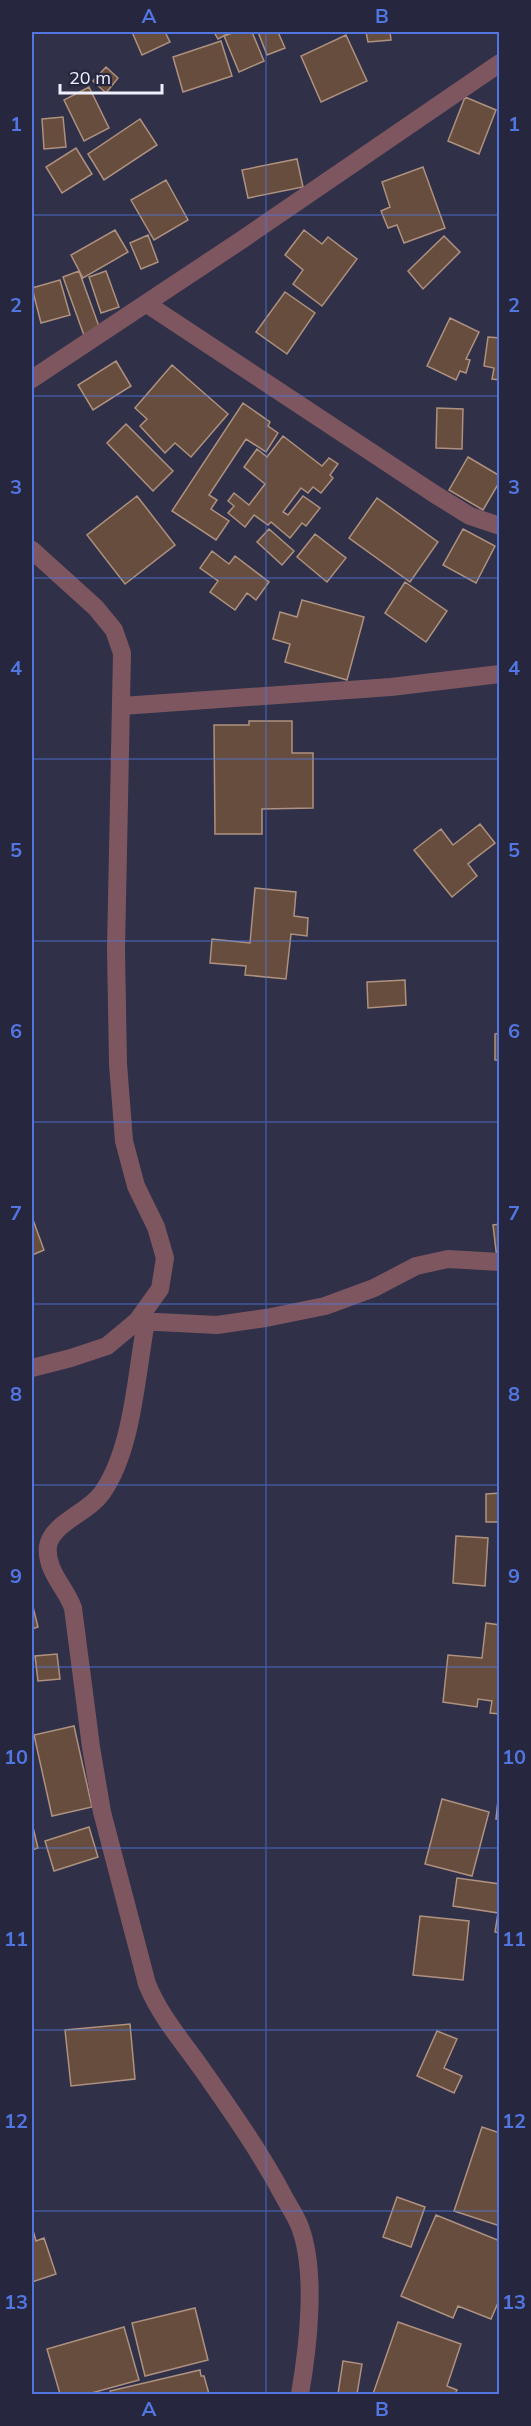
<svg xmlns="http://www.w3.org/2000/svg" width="531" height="2426" font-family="Mulish,sans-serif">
<rect width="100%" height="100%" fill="#303048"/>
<!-- building -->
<path fill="#674d3d" stroke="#ae917f" stroke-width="1.5" d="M 132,32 L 165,32 L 170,42 L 142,55 Z
M 214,32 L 231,32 L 218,39 Z
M 235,32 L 252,32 L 264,61 L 239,72 L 224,36 Z
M 258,32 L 278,32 L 285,48 L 267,55 Z
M 366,32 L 390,32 L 391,40 L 368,42 Z
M 346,35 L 367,81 L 321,102 L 301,56 Z
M 221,41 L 232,76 L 183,92 L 173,57 Z
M 106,67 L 118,78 L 106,93 L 93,81 Z
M 89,87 L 109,128 L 84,141 L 64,100 Z
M 465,97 L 496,110 L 479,154 L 448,141 Z
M 63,117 L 66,147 L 44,149 L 42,119 Z
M 140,119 L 157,145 L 104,180 L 88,154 Z
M 76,148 L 92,174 L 62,193 L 46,167 Z
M 297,159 L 303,187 L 248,198 L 242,170 Z
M 423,167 L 445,228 L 404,243 L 397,225 L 388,228 L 381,211 L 390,207 L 382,182 Z
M 166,180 L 188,220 L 154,240 L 131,200 Z
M 115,230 L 128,252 L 83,278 L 71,255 Z
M 304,230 L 322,244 L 328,237 L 357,259 L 322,306 L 293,284 L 303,270 L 285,255 Z
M 148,235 L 158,262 L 141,269 L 130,243 Z
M 444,236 L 460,252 L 423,289 L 408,271 Z
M 79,271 L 101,332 L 85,338 L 63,277 Z
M 106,271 L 119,307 L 101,313 L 89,277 Z
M 60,280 L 70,315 L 41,323 L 32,288 Z
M 285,292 L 315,313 L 287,354 L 256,332 Z
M 450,318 L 479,332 L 466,359 L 470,360 L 466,373 L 460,371 L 456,380 L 427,366 Z
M 488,337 L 500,338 L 500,380 L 492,379 L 494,368 L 484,366 Z
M 116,361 L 131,386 L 93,410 L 78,385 Z
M 172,365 L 228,414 L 191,457 L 175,443 L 165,453 L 140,426 L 147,419 L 135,408 Z
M 243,403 L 270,422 L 268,426 L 278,433 L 266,452 L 246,439 L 209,495 L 217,500 L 211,509 L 229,521 L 216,540 L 172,511 Z
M 437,408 L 463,409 L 462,449 L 436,448 Z
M 126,424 L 173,471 L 153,491 L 107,443 Z
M 283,436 L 322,466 L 329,458 L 338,464 L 330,475 L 333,478 L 321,493 L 313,487 L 308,493 L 301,488 L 283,512 L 288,515 L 303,496 L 320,508 L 306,526 L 302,523 L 290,538 L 271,522 L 268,525 L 254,515 L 245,527 L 228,513 L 234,506 L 228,501 L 234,493 L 249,505 L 265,484 L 244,467 L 257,449 L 267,457 Z
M 468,457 L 500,476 L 500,481 L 483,510 L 449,490 Z
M 137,496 L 175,545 L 125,584 L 87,535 Z
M 377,498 L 438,542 L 410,582 L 349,538 Z
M 269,529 L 294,551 L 282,565 L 257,542 Z
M 463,529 L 495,546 L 476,583 L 443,565 Z
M 315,534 L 346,558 L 327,582 L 297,557 Z
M 212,551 L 229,564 L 235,556 L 269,582 L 256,600 L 247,593 L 235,610 L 210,592 L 218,581 L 200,568 Z
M 405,582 L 447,611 L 426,642 L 385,613 Z
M 302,600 L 364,617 L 347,680 L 285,662 L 290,644 L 273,639 L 280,612 L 297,617 Z
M 249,721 L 292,721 L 292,753 L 313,753 L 313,808 L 262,809 L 262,834 L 215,834 L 214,725 L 249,725 Z
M 480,824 L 495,843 L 468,864 L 477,876 L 452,897 L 414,850 L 441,829 L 453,845 Z
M 255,888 L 296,892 L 294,916 L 308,918 L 307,936 L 291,934 L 286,979 L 245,975 L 246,966 L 210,963 L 212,939 L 250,943 Z
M 405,980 L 406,1005 L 368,1008 L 367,982 Z
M 500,1033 L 500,1060 L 495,1060 L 495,1034 Z
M 32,1217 L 44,1250 L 32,1255 Z
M 500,1224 L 500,1259 L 497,1259 L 493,1225 Z
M 500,1493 L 500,1522 L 486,1522 L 486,1494 Z
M 456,1536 L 488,1538 L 485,1586 L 453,1583 Z
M 32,1603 L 38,1627 L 32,1629 Z
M 486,1623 L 500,1625 L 500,1714 L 490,1713 L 492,1701 L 478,1699 L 477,1707 L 443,1702 L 448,1655 L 482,1658 Z
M 57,1654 L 60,1679 L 38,1681 L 35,1656 Z
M 74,1726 L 92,1807 L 52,1816 L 34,1735 Z
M 500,1781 L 500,1819 L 496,1819 Z
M 442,1799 L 489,1812 L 472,1876 L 425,1864 Z
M 32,1823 L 38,1848 L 32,1850 Z
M 89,1827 L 98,1857 L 54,1871 L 45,1841 Z
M 457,1878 L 500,1884 L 500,1933 L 495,1932 L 498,1913 L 453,1906 Z
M 420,1916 L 469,1921 L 463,1980 L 413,1975 Z
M 130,2024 L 135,2079 L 71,2086 L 65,2030 Z
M 437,2031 L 457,2039 L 444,2068 L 462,2076 L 454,2093 L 417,2076 Z
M 482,2127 L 500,2133 L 500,2226 L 454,2211 Z
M 397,2197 L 425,2207 L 411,2247 L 383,2237 Z
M 436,2215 L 500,2241 L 500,2298 L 491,2319 L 458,2306 L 453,2318 L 401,2296 Z
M 32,2227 L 36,2241 L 44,2238 L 56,2274 L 32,2282 Z
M 195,2308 L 208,2360 L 145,2376 L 132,2323 Z
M 398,2322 L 461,2344 L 447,2386 L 457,2390 L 455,2394 L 373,2394 Z
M 124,2327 L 139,2380 L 88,2394 L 60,2394 L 47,2349 Z
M 343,2361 L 362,2364 L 357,2394 L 338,2394 Z
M 200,2370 L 201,2376 L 204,2376 L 209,2394 L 111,2394 L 110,2391 Z"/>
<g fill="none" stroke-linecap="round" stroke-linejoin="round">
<!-- street -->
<path stroke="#7e5660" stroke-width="18" d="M 147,304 L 436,495 L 470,516 L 500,526
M 32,379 L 240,241 L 500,63
M 32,550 L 96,608 L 114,630 L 122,653 L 116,950 L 118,1064 L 124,1141 L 136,1186 L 156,1227 L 165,1258 L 160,1289 L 137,1321 L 107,1346 L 71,1358 L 32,1368
M 122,706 L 391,687 L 500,674
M 137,1321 L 217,1325 L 266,1318 L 325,1306 L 374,1288 L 416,1266 L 448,1259 L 500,1262
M 146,1322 C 136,1375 133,1449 102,1493 C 88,1513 52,1523 48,1546 C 45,1570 66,1588 73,1608 L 91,1747 L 102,1812 L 147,1984 C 161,2018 184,2043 204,2072 C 232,2112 260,2152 283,2195 C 288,2205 296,2216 300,2227 C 317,2272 308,2348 300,2394"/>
</g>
<!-- grid -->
<path fill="none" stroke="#5176e2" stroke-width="1.5" stroke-opacity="0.55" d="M 266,32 L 266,2394M 32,215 L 500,215M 32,396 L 500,396M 32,578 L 500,578M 32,759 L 500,759M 32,941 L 500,941M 32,1122 L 500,1122M 32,1304 L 500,1304M 32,1485 L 500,1485M 32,1667 L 500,1667M 32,1848 L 500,1848M 32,2030 L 500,2030M 32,2211 L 500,2211"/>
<!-- border -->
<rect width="531" height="2426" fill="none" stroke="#26263e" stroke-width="66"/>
<!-- scale -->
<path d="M60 84v9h102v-9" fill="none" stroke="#eeefff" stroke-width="3"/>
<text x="69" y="84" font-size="18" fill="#eeefff" stroke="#26263e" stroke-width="4.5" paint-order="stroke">20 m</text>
<rect x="33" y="33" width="465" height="2360" fill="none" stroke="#5176e2" stroke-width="2"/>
<g font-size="20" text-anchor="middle" font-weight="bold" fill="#5176e2">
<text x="149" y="23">A</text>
<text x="382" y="23">B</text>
<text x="16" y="131">1</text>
<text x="514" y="131">1</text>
<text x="16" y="312">2</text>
<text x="514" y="312">2</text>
<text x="16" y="494">3</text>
<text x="514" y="494">3</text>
<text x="16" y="675">4</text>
<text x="514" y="675">4</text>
<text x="16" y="857">5</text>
<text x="514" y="857">5</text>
<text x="16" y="1038">6</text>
<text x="514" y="1038">6</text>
<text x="16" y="1220">7</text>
<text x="514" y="1220">7</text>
<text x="16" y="1401">8</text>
<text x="514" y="1401">8</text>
<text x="16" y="1583">9</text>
<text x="514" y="1583">9</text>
<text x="16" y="1764">10</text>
<text x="514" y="1764">10</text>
<text x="16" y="1946">11</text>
<text x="514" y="1946">11</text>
<text x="16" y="2128">12</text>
<text x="514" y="2128">12</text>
<text x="16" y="2309">13</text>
<text x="514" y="2309">13</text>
<text x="149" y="2416">A</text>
<text x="382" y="2416">B</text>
</g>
</svg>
